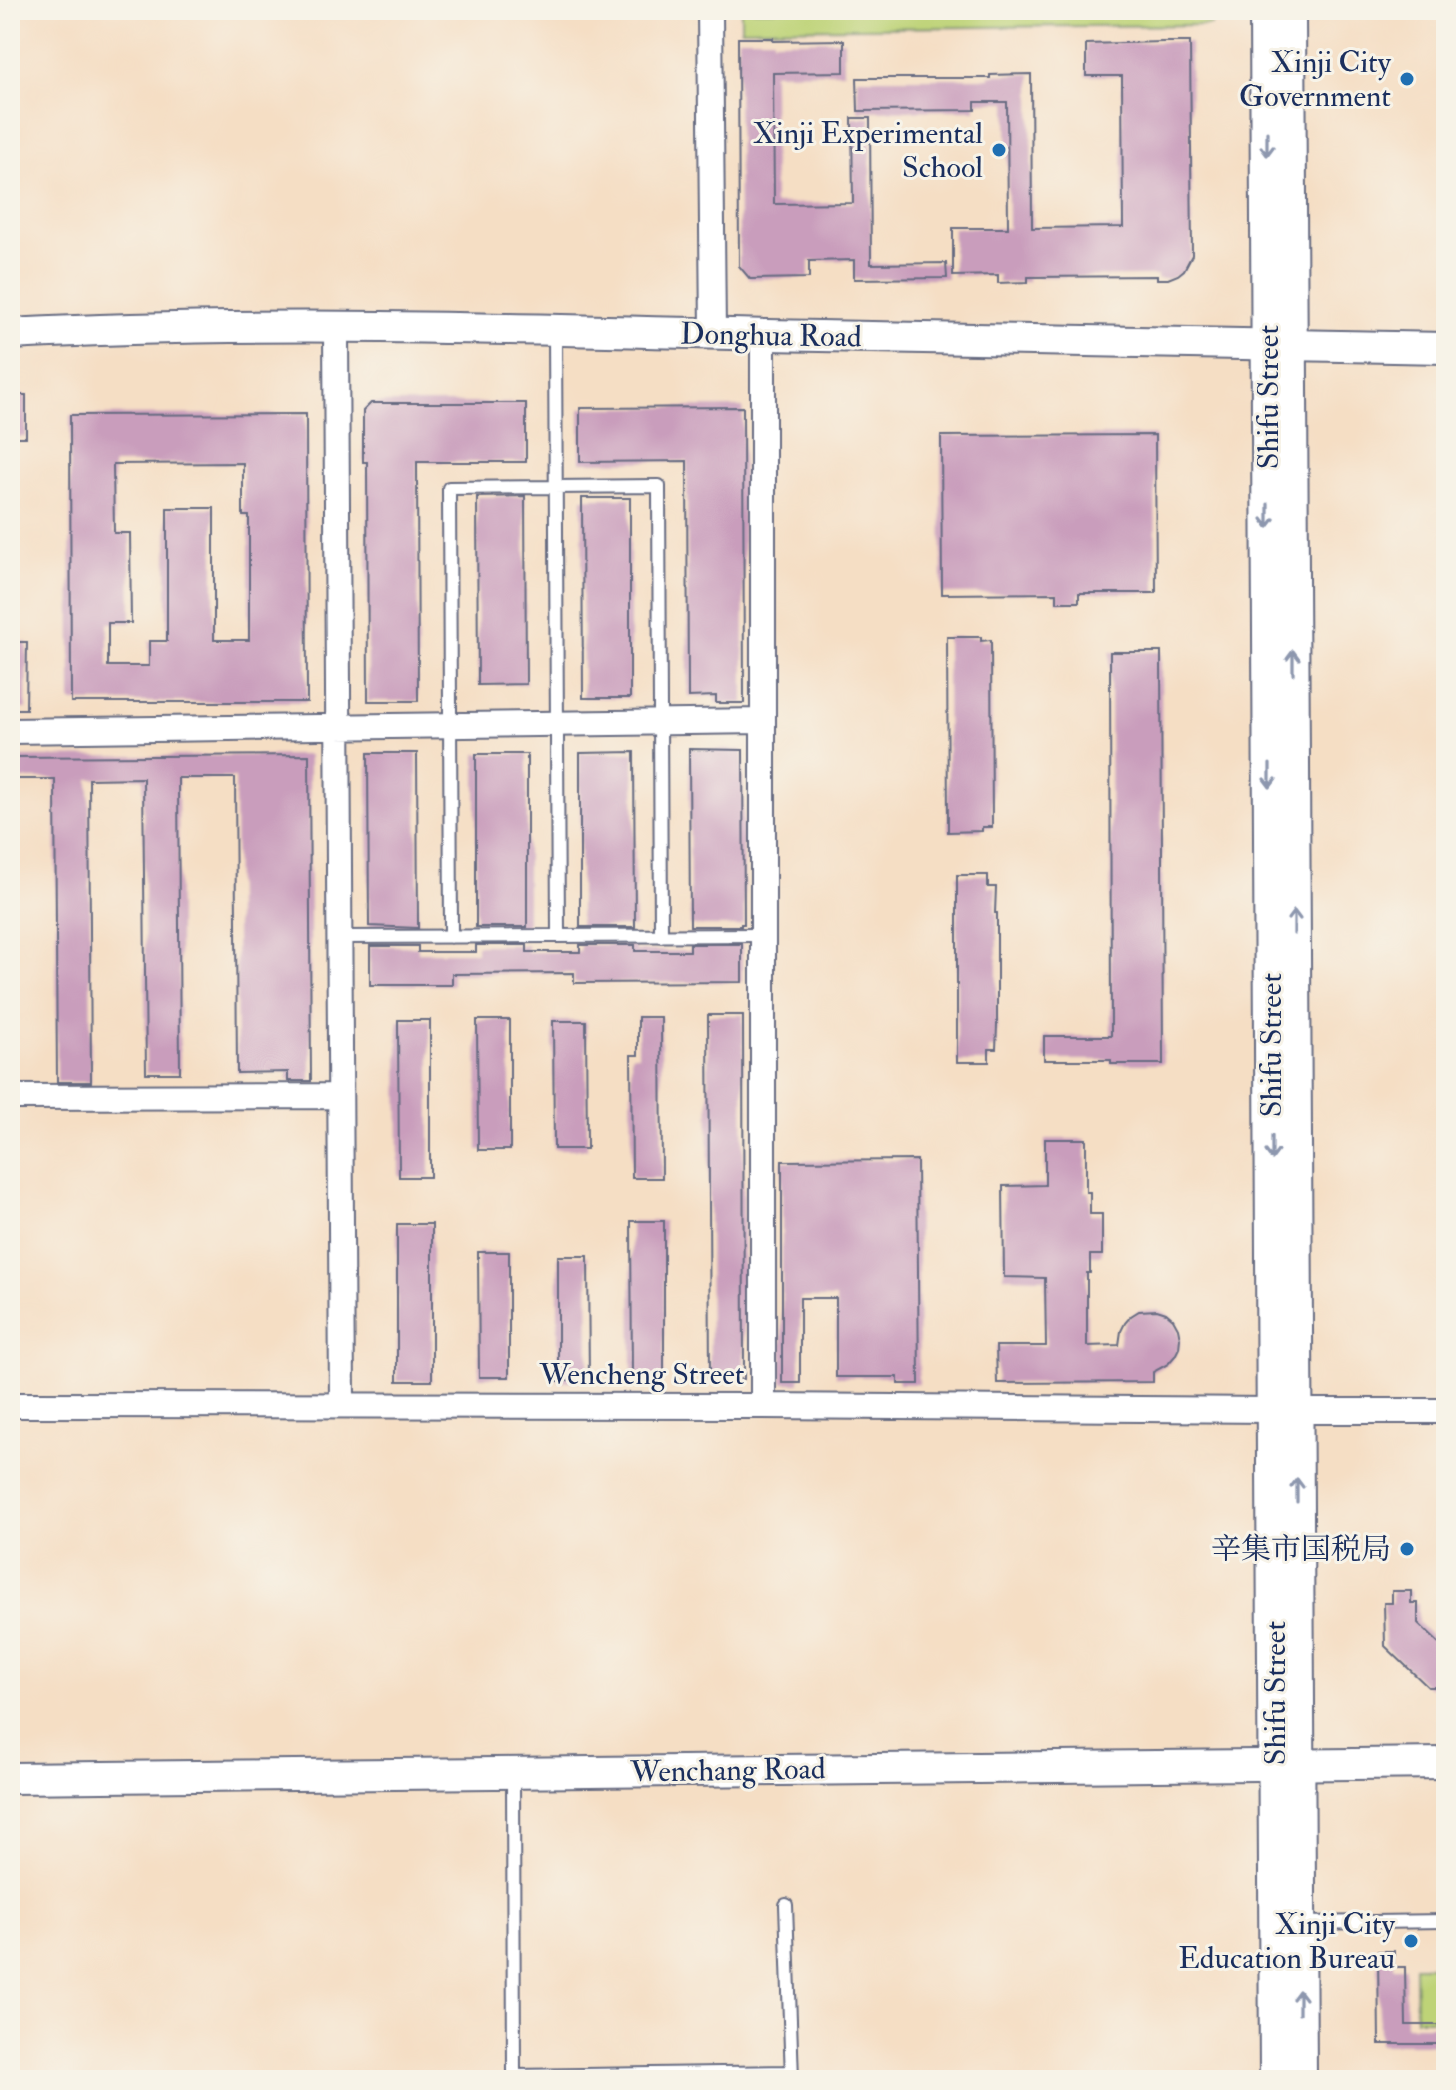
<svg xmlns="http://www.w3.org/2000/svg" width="1456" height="2090" font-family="'IM FELL Double Pica','Noto Serif SC',serif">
<rect width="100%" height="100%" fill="#f7f3e8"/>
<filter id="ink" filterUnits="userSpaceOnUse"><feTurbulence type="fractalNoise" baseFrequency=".0125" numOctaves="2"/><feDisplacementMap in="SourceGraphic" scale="16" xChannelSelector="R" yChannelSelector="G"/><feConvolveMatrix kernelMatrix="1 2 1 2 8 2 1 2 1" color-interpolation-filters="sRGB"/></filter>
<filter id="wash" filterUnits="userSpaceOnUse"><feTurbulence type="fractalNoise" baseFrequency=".006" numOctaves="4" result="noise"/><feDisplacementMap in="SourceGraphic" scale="32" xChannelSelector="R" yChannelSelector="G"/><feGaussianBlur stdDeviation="1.8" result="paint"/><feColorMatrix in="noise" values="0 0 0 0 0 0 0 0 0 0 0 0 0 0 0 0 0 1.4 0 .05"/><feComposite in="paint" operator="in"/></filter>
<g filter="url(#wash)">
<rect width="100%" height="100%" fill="#f5dec4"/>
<!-- green -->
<path fill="#bed377" stroke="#6c816a" stroke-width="2" d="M 741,10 L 1211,10 L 1211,25 L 741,29 Z
M 1415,1966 L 1442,1966 L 1446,1968 L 1446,2019 L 1416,2019 Z"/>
<g id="blocks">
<!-- building -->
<path fill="#c99dbc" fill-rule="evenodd" d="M 738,38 L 773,38 L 773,41 L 844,40 L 844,72 L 773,73 L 774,204 L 853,203 L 852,118 L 870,118 L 871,264 L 946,263 L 947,278 L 854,279 L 854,260 L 809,261 L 809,278 L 750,279 L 739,266 Z
M 1163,42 L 1190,42 L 1192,255 L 1184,270 L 1178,275 L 1168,279 L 1157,279 L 1157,276 L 1028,277 L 1028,282 L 998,283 L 998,275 L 953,276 L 953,228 L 1008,228 L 1007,102 L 975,102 L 975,110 L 858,111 L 857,78 L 990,78 L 990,75 L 1031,74 L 1032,228 L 1123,227 L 1122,76 L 1086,76 L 1086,44 Z
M 10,395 L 26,395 L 26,437 L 10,437 Z
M 371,403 L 526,403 L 526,462 L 417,462 L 418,701 L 368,701 L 367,462 L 363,462 L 363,411 Z
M 743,407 L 744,703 L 716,703 L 716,696 L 688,697 L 687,461 L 580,462 L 580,408 Z
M 306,414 L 307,702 L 71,702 L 70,415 ZM 243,463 L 243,516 L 249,516 L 249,640 L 214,640 L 214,508 L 167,508 L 167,641 L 149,641 L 149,666 L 108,666 L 108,623 L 131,623 L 130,533 L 114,533 L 113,464 Z
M 1155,435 L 1156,593 L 1079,593 L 1079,602 L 1057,602 L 1057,593 L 942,594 L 941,436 Z
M 525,496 L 526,684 L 478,685 L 477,497 Z
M 582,498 L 630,498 L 630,698 L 583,698 Z
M 947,637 L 981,637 L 981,641 L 991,640 L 992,827 L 982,827 L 982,831 L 948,832 Z
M 10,642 L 27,642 L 26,709 L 10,709 Z
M 1110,652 L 1161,652 L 1163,1064 L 1111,1064 L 1111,1060 L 1044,1060 L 1044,1036 L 1111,1036 Z
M 689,749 L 743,750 L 744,924 L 741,924 L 741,926 L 690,926 Z
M 634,752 L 635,927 L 580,927 L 580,753 Z
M 368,753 L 417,753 L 418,928 L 369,926 Z
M 476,754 L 527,754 L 527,927 L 476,927 Z
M 309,755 L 311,1081 L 288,1081 L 288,1072 L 237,1073 L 235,778 L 178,778 L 180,1073 L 146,1073 L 143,778 L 89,779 L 91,1082 L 57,1082 L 55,779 L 10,779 L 10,757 Z
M 957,875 L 988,875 L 988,887 L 996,887 L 995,913 L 997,913 L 997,1025 L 996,1049 L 989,1049 L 989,1062 L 957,1062 Z
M 690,944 L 742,944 L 742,982 L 574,983 L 574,973 L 452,974 L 452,985 L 370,985 L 370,946 L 418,946 L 418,952 L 476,952 L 476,945 L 527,945 L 527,952 L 580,952 L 580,945 L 635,945 L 635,951 L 690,951 Z
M 708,1015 L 743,1015 L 744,1379 L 710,1380 Z
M 638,1017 L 661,1017 L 662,1178 L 632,1178 L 631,1055 L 638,1055 Z
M 398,1020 L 430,1020 L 430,1177 L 399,1177 Z
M 477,1020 L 510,1020 L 510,1150 L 478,1150 Z
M 553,1021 L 586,1021 L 587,1149 L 554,1149 Z
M 1045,1139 L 1086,1139 L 1086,1192 L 1090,1192 L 1090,1214 L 1102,1214 L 1102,1255 L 1090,1255 L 1090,1273 L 1087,1273 L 1087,1346 L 1119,1345 L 1121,1331 L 1125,1323 L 1131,1316 L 1139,1311 L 1157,1310 L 1166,1313 L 1173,1319 L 1178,1328 L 1180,1338 L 1179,1348 L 1175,1356 L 1168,1364 L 1153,1372 L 1153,1382 L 997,1383 L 996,1346 L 1046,1346 L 1045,1278 L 1004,1277 L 1003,1186 L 1045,1185 Z
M 917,1160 L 919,1384 L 898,1384 L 898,1377 L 836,1377 L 836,1298 L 800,1298 L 800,1383 L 782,1383 L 782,1161 Z
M 631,1221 L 664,1221 L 664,1379 L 632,1379 Z
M 397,1224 L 432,1224 L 432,1381 L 397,1381 Z
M 478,1252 L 509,1252 L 509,1377 L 479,1377 Z
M 558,1256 L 588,1256 L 589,1381 L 558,1381 Z
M 1392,1591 L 1411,1591 L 1411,1603 L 1418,1603 L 1418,1623 L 1446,1650 L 1446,1687 L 1428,1687 L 1385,1646 L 1384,1603 L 1392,1603 Z
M 1378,1951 L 1394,1951 L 1394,1967 L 1405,1967 L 1406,2025 L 1446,2025 L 1446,2044 L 1379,2044 Z"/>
</g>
</g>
<g filter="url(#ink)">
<use href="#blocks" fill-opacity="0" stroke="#676c82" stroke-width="2"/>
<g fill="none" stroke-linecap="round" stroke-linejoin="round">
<defs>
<path id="service" d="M 555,332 L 558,936
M 339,937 L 763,935
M 451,937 L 449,488 L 659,486 L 661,936
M 513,1773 L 514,2080
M 786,1905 L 792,2078
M 1301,1923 L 1446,1921
M 514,2076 L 792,2072"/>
<path id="minor" d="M 710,10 L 713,333
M 336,328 L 342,1405
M 10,731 L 763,721
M 10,1097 L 340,1096
M 10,1405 L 763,1406 L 1273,1410
M 763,1406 L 763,335
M 1297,1411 L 1446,1411"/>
<path id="tertiary" d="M 10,334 C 262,320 515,329 768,335 C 994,340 1220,344 1446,348
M 10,1778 L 1446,1763"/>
<path id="secondary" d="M 1266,10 L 1276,2080
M 1289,10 L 1300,2080"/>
</defs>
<!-- service casing -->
<use href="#service" stroke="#676c82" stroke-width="16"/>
<!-- minor casing -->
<use href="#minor" stroke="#676c82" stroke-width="28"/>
<!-- tertiary casing -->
<use href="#tertiary" stroke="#676c82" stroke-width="34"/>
<!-- secondary casing -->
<use href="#secondary" stroke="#676c82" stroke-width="36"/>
<!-- service -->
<use href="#service" stroke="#fff" stroke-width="12"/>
<!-- minor -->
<use href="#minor" stroke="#fff" stroke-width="24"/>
<!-- tertiary -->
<use href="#tertiary" stroke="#fff" stroke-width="30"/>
<!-- secondary -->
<use href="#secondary" stroke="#fff" stroke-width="32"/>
</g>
<!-- one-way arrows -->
<defs><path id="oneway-shaft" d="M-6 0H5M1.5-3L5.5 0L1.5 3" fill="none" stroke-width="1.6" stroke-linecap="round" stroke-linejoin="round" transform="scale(2)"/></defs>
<g stroke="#8d97ae">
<use href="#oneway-shaft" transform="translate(1267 144) rotate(90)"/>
<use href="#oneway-shaft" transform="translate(1268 516) rotate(90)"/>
<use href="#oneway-shaft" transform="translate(1293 662) rotate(-90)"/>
<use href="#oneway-shaft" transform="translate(1270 776) rotate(90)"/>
<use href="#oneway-shaft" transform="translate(1294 922) rotate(-90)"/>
<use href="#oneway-shaft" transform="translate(1272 1148) rotate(90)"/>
<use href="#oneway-shaft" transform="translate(1297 1490) rotate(-90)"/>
<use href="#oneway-shaft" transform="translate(1299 2002) rotate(-90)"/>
</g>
</g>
<!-- markers -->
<g fill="#1f6fb2" stroke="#f7f3e8" stroke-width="3">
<circle cx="1407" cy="79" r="8"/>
<circle cx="999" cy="150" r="8"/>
<circle cx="1407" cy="1549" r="8"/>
<circle cx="1411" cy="1941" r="8"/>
</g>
<g text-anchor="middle" stroke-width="6" stroke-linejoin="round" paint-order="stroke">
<!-- poi labels -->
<g font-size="30" fill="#1b2f5e" stroke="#f7f3e8" text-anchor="end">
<text x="1391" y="72">Xinji City<tspan x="1391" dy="34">Government</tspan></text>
<text x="983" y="143">Xinji Experimental<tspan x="983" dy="34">School</tspan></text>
<text x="1391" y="1559">辛集市国税局</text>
<text x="1395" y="1934">Xinji City<tspan x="1395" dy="34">Education Bureau</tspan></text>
</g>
<!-- street labels -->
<g font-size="30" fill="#1b2f5e" stroke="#f7f3e8">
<text transform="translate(771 335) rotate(1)" y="10">Donghua Road</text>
<text transform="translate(1268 397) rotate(-90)" y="10">Shifu Street</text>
<text transform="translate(1271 1045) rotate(-90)" y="10">Shifu Street</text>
<text x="642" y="1384">Wencheng Street</text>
<text transform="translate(1275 1693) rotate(-90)" y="10">Shifu Street</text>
<text transform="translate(728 1770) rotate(-1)" y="10">Wenchang Road</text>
</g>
</g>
<!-- margin -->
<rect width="1456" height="2090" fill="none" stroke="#f7f3e8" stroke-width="40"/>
</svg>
